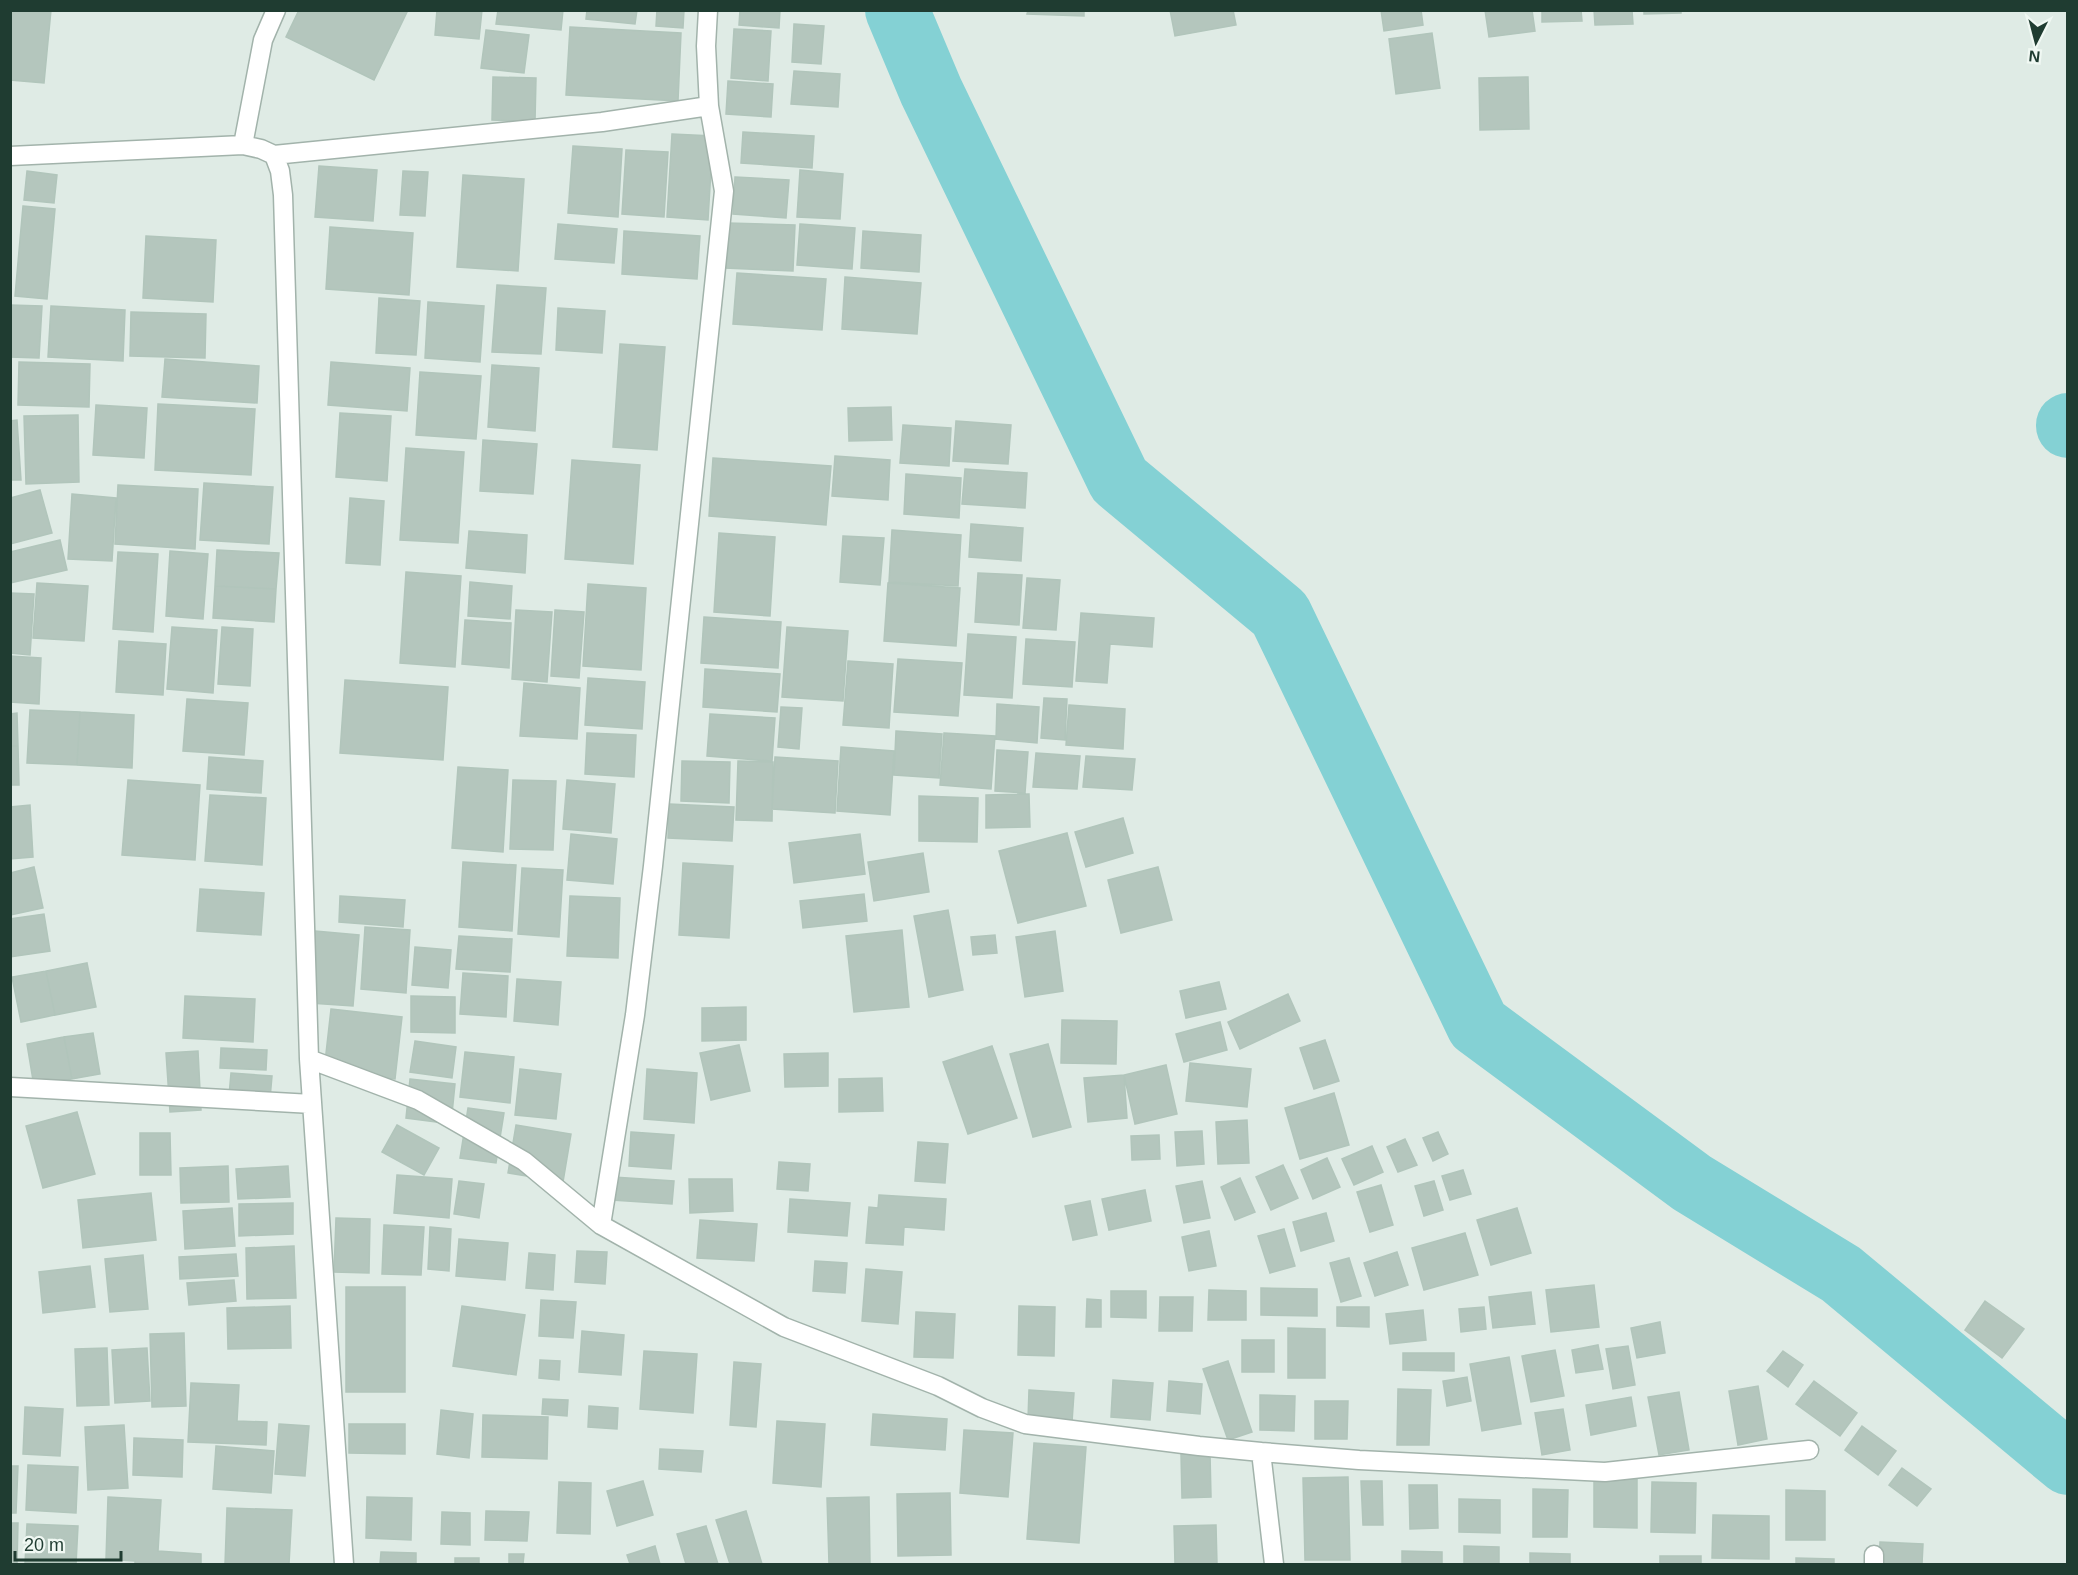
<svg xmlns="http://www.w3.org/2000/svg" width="2078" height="1575" font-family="Arial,sans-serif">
<rect width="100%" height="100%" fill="#dfebe5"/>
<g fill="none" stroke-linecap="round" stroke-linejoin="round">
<!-- river -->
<path stroke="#84d1d4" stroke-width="64" d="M 897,10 L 931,91 L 1119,480 L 1280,614 L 1478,1025 L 1692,1183 L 1841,1274 L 2068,1463
M 2068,425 L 2068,426"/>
</g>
<!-- building -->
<path fill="#b4c6bd" stroke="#b1c5bb" stroke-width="1.5" d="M 10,10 L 51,10 L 44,83 L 10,80 Z
M 299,10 L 408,10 L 374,80 L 286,37 Z
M 437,10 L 482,10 L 479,39 L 435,35 Z
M 498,10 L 563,10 L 561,30 L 496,24 Z
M 587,10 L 637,10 L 635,24 L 586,19 Z
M 657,10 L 684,10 L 683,28 L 656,26 Z
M 740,10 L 780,10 L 779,28 L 739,25 Z
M 1028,10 L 1084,10 L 1084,16 L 1027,14 Z
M 1170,10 L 1233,10 L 1236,25 L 1175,36 Z
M 1381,10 L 1421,10 L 1423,25 L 1384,31 Z
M 1485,10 L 1532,10 L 1535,31 L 1489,37 Z
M 1542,10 L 1581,10 L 1582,21 L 1542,22 Z
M 1594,10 L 1632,10 L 1633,24 L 1595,25 Z
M 1644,10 L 1681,10 L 1681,13 L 1644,14 Z
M 794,24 L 824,26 L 821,64 L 792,62 Z
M 570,27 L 681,33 L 678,101 L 566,95 Z
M 734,29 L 771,31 L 768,81 L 731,78 Z
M 486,30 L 529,35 L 524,73 L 481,68 Z
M 1432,33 L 1440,88 L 1396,94 L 1389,39 Z
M 794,71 L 840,74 L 838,107 L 791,104 Z
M 493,77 L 536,78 L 535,122 L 492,120 Z
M 1528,77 L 1529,129 L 1480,130 L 1479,78 Z
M 728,81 L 773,84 L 771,117 L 726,114 Z
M 743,132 L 814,136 L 812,168 L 741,163 Z
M 672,134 L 713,136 L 708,220 L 667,217 Z
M 573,146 L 622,149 L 618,217 L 568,213 Z
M 626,150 L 668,152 L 664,217 L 622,214 Z
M 319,166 L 377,170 L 373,221 L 315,217 Z
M 800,170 L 843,174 L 840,219 L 797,217 Z
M 27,171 L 57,175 L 54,203 L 24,200 Z
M 403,171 L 428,172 L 425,216 L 400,215 Z
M 463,175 L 524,179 L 518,271 L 457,267 Z
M 735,177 L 789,180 L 786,218 L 733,214 Z
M 23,206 L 55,209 L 47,299 L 15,296 Z
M 727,223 L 795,225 L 793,271 L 725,268 Z
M 558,224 L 617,229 L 614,263 L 555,259 Z
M 800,224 L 855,228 L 852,269 L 797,265 Z
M 330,227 L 413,233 L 409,295 L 326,289 Z
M 624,231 L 700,236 L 697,279 L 622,274 Z
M 863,231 L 921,235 L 919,272 L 861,268 Z
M 146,236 L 216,240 L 213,302 L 143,298 Z
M 737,273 L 826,279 L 822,330 L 733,324 Z
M 845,277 L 921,283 L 917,334 L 842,329 Z
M 497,285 L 546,288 L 541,354 L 492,352 Z
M 379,298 L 420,301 L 416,355 L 376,353 Z
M 428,302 L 484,306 L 480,362 L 425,358 Z
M 10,305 L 42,306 L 39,358 L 10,357 Z
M 51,306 L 125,310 L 123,361 L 48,357 Z
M 558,308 L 605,311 L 602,353 L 556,350 Z
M 131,312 L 206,314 L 205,358 L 130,356 Z
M 620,344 L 665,347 L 657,450 L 613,447 Z
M 165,359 L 259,366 L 257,403 L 162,397 Z
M 19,362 L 90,364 L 89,407 L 18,405 Z
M 331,362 L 410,368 L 407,411 L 328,405 Z
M 492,365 L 539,368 L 535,431 L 488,427 Z
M 420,372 L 481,376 L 476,439 L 416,435 Z
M 158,404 L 255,409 L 251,475 L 155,470 Z
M 96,405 L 147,408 L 144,458 L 93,455 Z
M 891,407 L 892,440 L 849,441 L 848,408 Z
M 340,413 L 391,416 L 387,481 L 336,477 Z
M 78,415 L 79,482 L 26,484 L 24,416 Z
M 17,420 L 21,480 L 10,480 L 10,421 Z
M 956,421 L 1011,425 L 1008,464 L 953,461 Z
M 903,425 L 951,428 L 949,466 L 900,463 Z
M 483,440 L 537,444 L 533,494 L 480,491 Z
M 406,448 L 464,452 L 458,543 L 400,540 Z
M 835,456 L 890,460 L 888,500 L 832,496 Z
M 713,458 L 831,466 L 826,525 L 709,516 Z
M 572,460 L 640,465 L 633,564 L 565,559 Z
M 965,469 L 1027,473 L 1025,508 L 962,504 Z
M 906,474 L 961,478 L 959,518 L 904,514 Z
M 204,483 L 273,487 L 269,544 L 200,540 Z
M 118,485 L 198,489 L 195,549 L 115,544 Z
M 40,490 L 52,533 L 10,544 L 10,498 Z
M 72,494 L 116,498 L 112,561 L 68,559 Z
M 350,498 L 384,501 L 380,565 L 346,563 Z
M 971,524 L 1023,528 L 1021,561 L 969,557 Z
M 892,530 L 961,535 L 958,586 L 889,582 Z
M 469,531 L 527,535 L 525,573 L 466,568 Z
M 719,533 L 775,537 L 770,616 L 714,612 Z
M 843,536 L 884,538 L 880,585 L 840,582 Z
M 60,540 L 67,570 L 10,583 L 10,552 Z
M 217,550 L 279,553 L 276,589 L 215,586 Z
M 170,551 L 208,554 L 203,619 L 166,616 Z
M 118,552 L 158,554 L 153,632 L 113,629 Z
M 406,572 L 461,576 L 455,667 L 400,663 Z
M 978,573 L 1022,575 L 1019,625 L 975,622 Z
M 1027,578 L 1060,580 L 1056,630 L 1023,628 Z
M 470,582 L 512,586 L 510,619 L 468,616 Z
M 37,583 L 88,586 L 84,641 L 33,638 Z
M 888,583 L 960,588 L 956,646 L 884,641 Z
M 588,584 L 646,588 L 641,670 L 583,666 Z
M 215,586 L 276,589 L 274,622 L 213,618 Z
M 10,593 L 34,594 L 30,655 L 10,653 Z
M 516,610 L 552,612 L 547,682 L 512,679 Z
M 555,610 L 584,612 L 579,678 L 551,676 Z
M 1081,613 L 1154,618 L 1152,647 L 1110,644 L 1107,683 L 1076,681 Z
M 704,617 L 781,622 L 778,668 L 701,663 Z
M 465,620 L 511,623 L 509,668 L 462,664 Z
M 172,627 L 217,630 L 213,693 L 167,689 Z
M 222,627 L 253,629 L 250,686 L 218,684 Z
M 787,627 L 848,631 L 843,701 L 782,697 Z
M 968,634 L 1016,637 L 1012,698 L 964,695 Z
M 1026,639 L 1075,642 L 1072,687 L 1023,684 Z
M 119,641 L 166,644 L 163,695 L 116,692 Z
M 10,656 L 41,658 L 39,704 L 10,702 Z
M 898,659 L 962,663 L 958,716 L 894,712 Z
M 848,661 L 893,664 L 889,728 L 843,725 Z
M 705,669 L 780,674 L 777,712 L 703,707 Z
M 588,678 L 645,682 L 642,729 L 585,725 Z
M 345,680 L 448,687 L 443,760 L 340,753 Z
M 524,683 L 580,688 L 577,739 L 520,736 Z
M 1044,698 L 1067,699 L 1065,740 L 1041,738 Z
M 187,699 L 248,703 L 244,755 L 183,751 Z
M 997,704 L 1039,707 L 1037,743 L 996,739 Z
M 1069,705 L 1125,709 L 1123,749 L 1066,745 Z
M 781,707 L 802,708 L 799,749 L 778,747 Z
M 30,710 L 80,712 L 77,765 L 27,763 Z
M 80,712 L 134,715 L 132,768 L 77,765 Z
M 17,713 L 18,746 L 10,746 L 10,714 Z
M 710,714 L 775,718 L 772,761 L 707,756 Z
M 896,731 L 942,734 L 939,778 L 894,775 Z
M 587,733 L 636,735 L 634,777 L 585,774 Z
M 944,733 L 995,736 L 991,789 L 940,785 Z
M 10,746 L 18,746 L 19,785 L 10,785 Z
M 841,747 L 894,751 L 890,815 L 837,811 Z
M 997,750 L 1028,752 L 1025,793 L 995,791 Z
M 1036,753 L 1080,756 L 1077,789 L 1033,787 Z
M 1086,756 L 1135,759 L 1132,790 L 1083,787 Z
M 209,757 L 263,761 L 261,793 L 207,789 Z
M 775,757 L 838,761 L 835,813 L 772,809 Z
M 682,761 L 730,762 L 729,803 L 681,801 Z
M 738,761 L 773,762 L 772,821 L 736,820 Z
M 458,767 L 508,770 L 503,852 L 452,848 Z
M 128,780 L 200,785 L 195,860 L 122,855 Z
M 513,780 L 556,781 L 553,850 L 510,849 Z
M 567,780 L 615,784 L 611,833 L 563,829 Z
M 1029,794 L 1030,827 L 986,828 L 986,795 Z
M 210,795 L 266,798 L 262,865 L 205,861 Z
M 919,796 L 978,798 L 977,842 L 919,841 Z
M 669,804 L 734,807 L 732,841 L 668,838 Z
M 30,805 L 33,857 L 10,859 L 10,807 Z
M 1123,818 L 1133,853 L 1086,867 L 1075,832 Z
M 1067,833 L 1086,906 L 1018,923 L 999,851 Z
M 571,834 L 617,839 L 613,884 L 567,880 Z
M 860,834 L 865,874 L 794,883 L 789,843 Z
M 923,853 L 929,892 L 874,901 L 868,862 Z
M 463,862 L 516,865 L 512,931 L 459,927 Z
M 683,863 L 733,866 L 729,938 L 679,935 Z
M 34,867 L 43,908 L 10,915 L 10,873 Z
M 1158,867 L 1172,920 L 1121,933 L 1108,880 Z
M 522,868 L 563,870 L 559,937 L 518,934 Z
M 200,889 L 264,893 L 261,935 L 197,931 Z
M 864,894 L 867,921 L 803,928 L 800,901 Z
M 340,896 L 405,900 L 403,927 L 339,922 Z
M 570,896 L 620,898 L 618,958 L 567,956 Z
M 948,910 L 963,990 L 929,997 L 914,916 Z
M 44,914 L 50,951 L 10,957 L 10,919 Z
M 365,927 L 410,930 L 406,993 L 361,989 Z
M 902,930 L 909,1007 L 854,1012 L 846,936 Z
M 315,931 L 359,935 L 353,1006 L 310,1003 Z
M 1055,931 L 1063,991 L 1025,997 L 1016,937 Z
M 995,935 L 997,953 L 973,955 L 971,937 Z
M 459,936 L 512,939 L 510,972 L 456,969 Z
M 415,947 L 451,950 L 448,988 L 412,985 Z
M 87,963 L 96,1007 L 55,1015 L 46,971 Z
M 46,971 L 55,1015 L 21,1022 L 12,977 Z
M 463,973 L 508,976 L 506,1017 L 460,1014 Z
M 517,979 L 561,982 L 558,1025 L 514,1021 Z
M 1219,982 L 1226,1009 L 1186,1018 L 1180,991 Z
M 1288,994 L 1300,1021 L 1240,1049 L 1228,1022 Z
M 185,996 L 255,999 L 253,1042 L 183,1038 Z
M 411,996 L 455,997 L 455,1033 L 411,1032 Z
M 746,1007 L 746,1040 L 702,1041 L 702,1008 Z
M 331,1009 L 402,1017 L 395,1079 L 324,1071 Z
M 1062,1020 L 1117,1021 L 1116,1064 L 1061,1063 Z
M 1220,1022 L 1227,1050 L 1184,1062 L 1176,1034 Z
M 93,1033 L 100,1074 L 72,1079 L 64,1037 Z
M 64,1037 L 72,1079 L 34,1086 L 27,1044 Z
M 1325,1040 L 1339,1081 L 1314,1089 L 1300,1048 Z
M 415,1041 L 456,1047 L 452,1078 L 410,1072 Z
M 1048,1044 L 1071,1127 L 1033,1137 L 1010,1054 Z
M 739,1045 L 750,1091 L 711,1100 L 700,1053 Z
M 992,1046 L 1017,1118 L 968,1134 L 943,1062 Z
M 221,1048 L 267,1050 L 266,1070 L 220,1068 Z
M 198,1051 L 201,1110 L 170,1112 L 166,1053 Z
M 465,1052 L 514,1057 L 510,1103 L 460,1097 Z
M 828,1053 L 828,1086 L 785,1087 L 784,1054 Z
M 1190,1063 L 1251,1069 L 1247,1107 L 1186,1101 Z
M 1166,1065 L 1177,1114 L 1135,1124 L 1124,1075 Z
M 520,1069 L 561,1074 L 556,1119 L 515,1115 Z
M 647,1069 L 697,1073 L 694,1123 L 644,1119 Z
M 231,1073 L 272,1076 L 269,1110 L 228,1107 Z
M 1124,1075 L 1127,1118 L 1088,1122 L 1084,1078 Z
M 882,1078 L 883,1111 L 839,1112 L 839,1079 Z
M 410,1079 L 455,1084 L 451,1124 L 406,1118 Z
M 1334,1093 L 1349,1145 L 1300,1159 L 1285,1108 Z
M 468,1108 L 504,1113 L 496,1163 L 460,1158 Z
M 77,1112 L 95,1174 L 43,1188 L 26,1126 Z
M 1247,1120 L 1249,1163 L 1218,1164 L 1216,1122 Z
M 397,1125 L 439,1148 L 424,1175 L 382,1152 Z
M 516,1125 L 571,1134 L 563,1182 L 508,1173 Z
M 1202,1131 L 1204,1164 L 1177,1166 L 1175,1132 Z
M 631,1132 L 674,1135 L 671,1169 L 629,1166 Z
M 1438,1132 L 1448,1154 L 1433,1161 L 1423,1138 Z
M 140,1133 L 170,1133 L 171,1175 L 140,1175 Z
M 1159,1135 L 1160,1159 L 1132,1160 L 1131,1136 Z
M 1405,1139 L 1417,1165 L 1398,1172 L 1387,1147 Z
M 918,1142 L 948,1144 L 945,1183 L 915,1181 Z
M 1372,1146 L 1383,1172 L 1354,1185 L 1342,1159 Z
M 1327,1158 L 1340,1187 L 1313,1199 L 1301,1170 Z
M 779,1162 L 810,1164 L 808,1191 L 777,1189 Z
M 1283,1165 L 1298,1198 L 1271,1210 L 1256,1177 Z
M 228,1166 L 229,1202 L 181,1203 L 180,1168 Z
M 288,1166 L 290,1197 L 238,1199 L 236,1169 Z
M 1463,1170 L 1471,1194 L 1450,1200 L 1442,1176 Z
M 397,1175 L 452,1179 L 449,1218 L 394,1213 Z
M 613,1177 L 674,1181 L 672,1204 L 612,1200 Z
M 1240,1178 L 1255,1212 L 1235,1220 L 1221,1187 Z
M 689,1179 L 732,1179 L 733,1211 L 690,1213 Z
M 459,1181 L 484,1184 L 479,1218 L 454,1214 Z
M 1202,1181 L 1210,1218 L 1184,1223 L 1176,1186 Z
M 1434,1181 L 1443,1210 L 1424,1216 L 1415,1186 Z
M 1381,1185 L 1393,1225 L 1370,1232 L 1357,1192 Z
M 1145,1190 L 1151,1221 L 1109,1230 L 1102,1199 Z
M 151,1193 L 156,1240 L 83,1248 L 78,1200 Z
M 879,1195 L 946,1199 L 944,1230 L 904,1227 L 903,1245 L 866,1243 L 869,1207 L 878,1208 Z
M 790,1199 L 850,1203 L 847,1236 L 788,1232 Z
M 1090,1201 L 1097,1235 L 1073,1240 L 1065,1206 Z
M 293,1203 L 293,1234 L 239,1236 L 239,1204 Z
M 232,1208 L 235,1246 L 185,1249 L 183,1211 Z
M 1517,1208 L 1531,1253 L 1491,1265 L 1477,1220 Z
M 1326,1213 L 1334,1241 L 1301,1251 L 1293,1222 Z
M 336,1218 L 370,1219 L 369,1273 L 334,1272 Z
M 700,1220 L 757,1224 L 754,1261 L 697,1258 Z
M 384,1225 L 424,1227 L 421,1275 L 382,1274 Z
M 430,1227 L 451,1229 L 449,1271 L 428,1269 Z
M 1284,1229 L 1295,1266 L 1270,1273 L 1258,1236 Z
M 1209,1231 L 1216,1266 L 1189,1271 L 1182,1237 Z
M 1465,1233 L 1478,1275 L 1424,1290 L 1412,1248 Z
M 459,1239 L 508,1243 L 505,1280 L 456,1276 Z
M 294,1246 L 296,1298 L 247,1299 L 246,1248 Z
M 577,1251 L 607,1252 L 605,1284 L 575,1282 Z
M 1397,1252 L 1408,1285 L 1375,1296 L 1364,1263 Z
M 529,1253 L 555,1255 L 553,1290 L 526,1288 Z
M 236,1254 L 238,1276 L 180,1279 L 179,1257 Z
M 143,1255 L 148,1309 L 110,1312 L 105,1259 Z
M 1349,1258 L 1361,1296 L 1341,1302 L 1330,1263 Z
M 815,1261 L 847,1263 L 845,1293 L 813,1291 Z
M 90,1266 L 95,1307 L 43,1313 L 39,1272 Z
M 866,1269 L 902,1272 L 898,1324 L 862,1321 Z
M 234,1280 L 236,1301 L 189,1305 L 187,1283 Z
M 1594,1285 L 1599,1327 L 1551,1332 L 1546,1290 Z
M 346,1287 L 405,1287 L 405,1392 L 346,1392 Z
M 1261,1288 L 1317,1289 L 1317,1316 L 1261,1315 Z
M 1209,1290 L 1246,1291 L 1246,1320 L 1208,1320 Z
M 1111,1291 L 1146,1291 L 1146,1318 L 1111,1317 Z
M 1531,1292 L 1535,1324 L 1493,1328 L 1489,1297 Z
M 1160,1297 L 1193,1297 L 1192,1331 L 1159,1331 Z
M 1087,1299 L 1101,1300 L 1101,1327 L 1086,1327 Z
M 541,1300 L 576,1302 L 573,1338 L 539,1336 Z
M 1985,1301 L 2024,1329 L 2002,1358 L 1965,1330 Z
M 290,1306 L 291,1348 L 228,1349 L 227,1308 Z
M 462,1306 L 525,1315 L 516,1375 L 453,1366 Z
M 1019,1306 L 1055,1307 L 1054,1356 L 1018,1355 Z
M 1337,1307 L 1369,1307 L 1369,1327 L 1337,1326 Z
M 1484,1307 L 1486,1329 L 1461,1332 L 1459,1309 Z
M 1423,1310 L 1426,1340 L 1390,1344 L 1386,1314 Z
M 916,1312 L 955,1314 L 953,1358 L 914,1357 Z
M 1660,1322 L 1665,1353 L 1637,1358 L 1631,1328 Z
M 1288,1328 L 1325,1329 L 1325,1378 L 1288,1378 Z
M 582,1331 L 624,1335 L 621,1375 L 579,1372 Z
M 184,1333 L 186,1406 L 152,1407 L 150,1334 Z
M 1242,1340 L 1274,1340 L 1274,1372 L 1242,1372 Z
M 1598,1345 L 1603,1369 L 1576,1373 L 1572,1350 Z
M 1628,1346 L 1635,1385 L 1613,1389 L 1606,1349 Z
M 107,1348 L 109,1405 L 77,1406 L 75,1349 Z
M 147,1348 L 150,1401 L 115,1403 L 112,1350 Z
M 1555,1350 L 1564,1396 L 1531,1402 L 1522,1356 Z
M 644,1351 L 697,1354 L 693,1413 L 640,1409 Z
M 1783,1351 L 1803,1365 L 1788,1387 L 1767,1371 Z
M 1403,1353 L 1454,1353 L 1454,1371 L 1403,1370 Z
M 1509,1357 L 1521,1424 L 1482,1431 L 1470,1364 Z
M 540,1360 L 560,1361 L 559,1380 L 539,1378 Z
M 1228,1361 L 1252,1432 L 1228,1440 L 1203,1369 Z
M 734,1362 L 761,1364 L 756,1427 L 730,1425 Z
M 1467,1377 L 1471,1401 L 1447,1406 L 1443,1381 Z
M 1113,1380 L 1153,1383 L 1150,1420 L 1111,1417 Z
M 1169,1381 L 1202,1384 L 1200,1414 L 1167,1411 Z
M 1814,1381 L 1857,1413 L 1840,1436 L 1796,1404 Z
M 191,1383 L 239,1385 L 237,1421 L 267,1422 L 266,1445 L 188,1442 Z
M 1758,1386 L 1767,1439 L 1738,1445 L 1729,1391 Z
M 1398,1389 L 1431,1390 L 1429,1445 L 1397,1445 Z
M 1029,1390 L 1074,1393 L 1072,1422 L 1028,1419 Z
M 1679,1392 L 1689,1450 L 1659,1455 L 1648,1397 Z
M 1260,1395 L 1295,1396 L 1294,1431 L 1260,1430 Z
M 1631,1397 L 1636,1426 L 1591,1435 L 1586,1405 Z
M 543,1399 L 568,1400 L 567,1416 L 542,1414 Z
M 1315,1401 L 1348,1401 L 1347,1439 L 1315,1439 Z
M 589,1406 L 618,1408 L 617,1429 L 588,1427 Z
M 25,1407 L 63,1409 L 60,1456 L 23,1454 Z
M 1563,1409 L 1570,1450 L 1542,1455 L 1535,1413 Z
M 441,1410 L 473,1414 L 469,1458 L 437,1454 Z
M 873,1414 L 947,1419 L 945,1450 L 871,1445 Z
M 483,1415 L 548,1417 L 547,1459 L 482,1457 Z
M 777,1421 L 825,1424 L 821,1487 L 773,1483 Z
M 279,1424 L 309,1426 L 305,1476 L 275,1474 Z
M 349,1424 L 405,1424 L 405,1454 L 349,1453 Z
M 124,1425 L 128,1488 L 88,1490 L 85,1427 Z
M 1862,1426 L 1896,1451 L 1878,1475 L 1845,1450 Z
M 964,1430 L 1013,1433 L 1008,1497 L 960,1493 Z
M 134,1438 L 183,1440 L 182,1477 L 133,1475 Z
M 1034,1443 L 1086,1447 L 1079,1543 L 1027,1539 Z
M 216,1446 L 274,1451 L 271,1493 L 213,1489 Z
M 660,1449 L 703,1451 L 701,1472 L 659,1469 Z
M 1210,1453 L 1211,1497 L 1182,1498 L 1181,1454 Z
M 28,1465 L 78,1467 L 76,1513 L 26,1510 Z
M 10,1466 L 18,1466 L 16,1513 L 10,1513 Z
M 1902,1468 L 1931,1489 L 1917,1506 L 1889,1485 Z
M 1348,1477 L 1350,1560 L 1305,1560 L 1303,1478 Z
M 1594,1479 L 1637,1479 L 1637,1528 L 1594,1527 Z
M 643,1481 L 653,1515 L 617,1526 L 607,1491 Z
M 1361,1481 L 1382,1481 L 1383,1525 L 1363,1525 Z
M 559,1482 L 591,1483 L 590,1534 L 557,1533 Z
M 1652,1482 L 1696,1483 L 1695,1533 L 1651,1532 Z
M 1409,1485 L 1437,1485 L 1438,1528 L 1410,1529 Z
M 1533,1489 L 1568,1490 L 1567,1537 L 1533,1537 Z
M 1786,1490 L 1825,1491 L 1825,1540 L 1786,1540 Z
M 950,1493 L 951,1555 L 898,1556 L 897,1494 Z
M 108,1497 L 161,1500 L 158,1551 L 201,1554 L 201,1564 L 135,1564 L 135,1561 L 106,1559 Z
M 367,1497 L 412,1498 L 411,1540 L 366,1538 Z
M 869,1497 L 870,1564 L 829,1564 L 827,1498 Z
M 1459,1499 L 1500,1500 L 1500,1533 L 1459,1532 Z
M 227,1508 L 292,1510 L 289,1564 L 225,1564 Z
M 486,1511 L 529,1512 L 527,1541 L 485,1540 Z
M 746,1511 L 762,1564 L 730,1564 L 716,1520 Z
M 442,1512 L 470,1513 L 470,1545 L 441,1544 Z
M 1713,1515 L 1769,1516 L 1769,1559 L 1712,1558 Z
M 10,1523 L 18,1523 L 17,1564 L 10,1564 Z
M 27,1524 L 78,1526 L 76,1564 L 25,1564 Z
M 1216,1525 L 1217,1564 L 1175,1564 L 1174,1526 Z
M 706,1526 L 718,1564 L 686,1564 L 677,1534 Z
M 1880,1542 L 1923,1544 L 1922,1564 L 1879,1564 Z
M 655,1546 L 660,1564 L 630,1564 L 627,1555 Z
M 1464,1546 L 1499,1547 L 1499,1564 L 1464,1564 Z
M 1402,1551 L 1442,1552 L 1442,1564 L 1402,1564 Z
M 381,1552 L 416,1553 L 416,1564 L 380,1564 Z
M 1530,1553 L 1570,1554 L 1570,1564 L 1530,1564 Z
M 509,1554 L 524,1554 L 523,1564 L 509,1564 Z
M 1660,1556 L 1701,1556 L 1701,1564 L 1660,1564 Z
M 455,1558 L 479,1558 L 479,1564 L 455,1564 Z
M 1796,1558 L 1834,1559 L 1834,1564 L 1796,1564 Z"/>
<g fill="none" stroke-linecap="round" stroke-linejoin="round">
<defs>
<path id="street" d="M 243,145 L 263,40 L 276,10
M 274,155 L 602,122 L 709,106 L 706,46 L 708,10
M 10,156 L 243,145 L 261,149 L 274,155 L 280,171 L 283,195 L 309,1059 L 344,1564
M 309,1059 L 418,1100 L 524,1161 L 601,1225 L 784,1327 L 938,1386 L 982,1408 L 1025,1424 L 1199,1446 L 1261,1452 L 1274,1564
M 10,1087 L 312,1104
M 601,1225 L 635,1015 L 653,866 L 724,191 L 709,106
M 1261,1452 L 1359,1460 L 1605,1472 L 1809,1450
M 1874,1555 L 1874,1564"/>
</defs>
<!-- street casing -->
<use href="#street" stroke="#a2b3ab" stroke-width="21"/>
<!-- street -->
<use href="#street" stroke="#fff" stroke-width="18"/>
</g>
<!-- border -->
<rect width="2078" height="1575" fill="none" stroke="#1f3c31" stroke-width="24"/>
<!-- north arrow -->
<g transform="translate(2036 42) rotate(186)" stroke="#f0f8f3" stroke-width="4.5" paint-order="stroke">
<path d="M0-4.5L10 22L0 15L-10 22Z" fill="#1f3c31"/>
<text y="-9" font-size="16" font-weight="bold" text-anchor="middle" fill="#1f3c31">N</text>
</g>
<!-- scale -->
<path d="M15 1551v9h106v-9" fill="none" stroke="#1f3c31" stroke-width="3"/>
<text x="24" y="1551" font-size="18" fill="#1f3c31" stroke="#f0f8f3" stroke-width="4.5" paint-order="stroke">20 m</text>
</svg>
